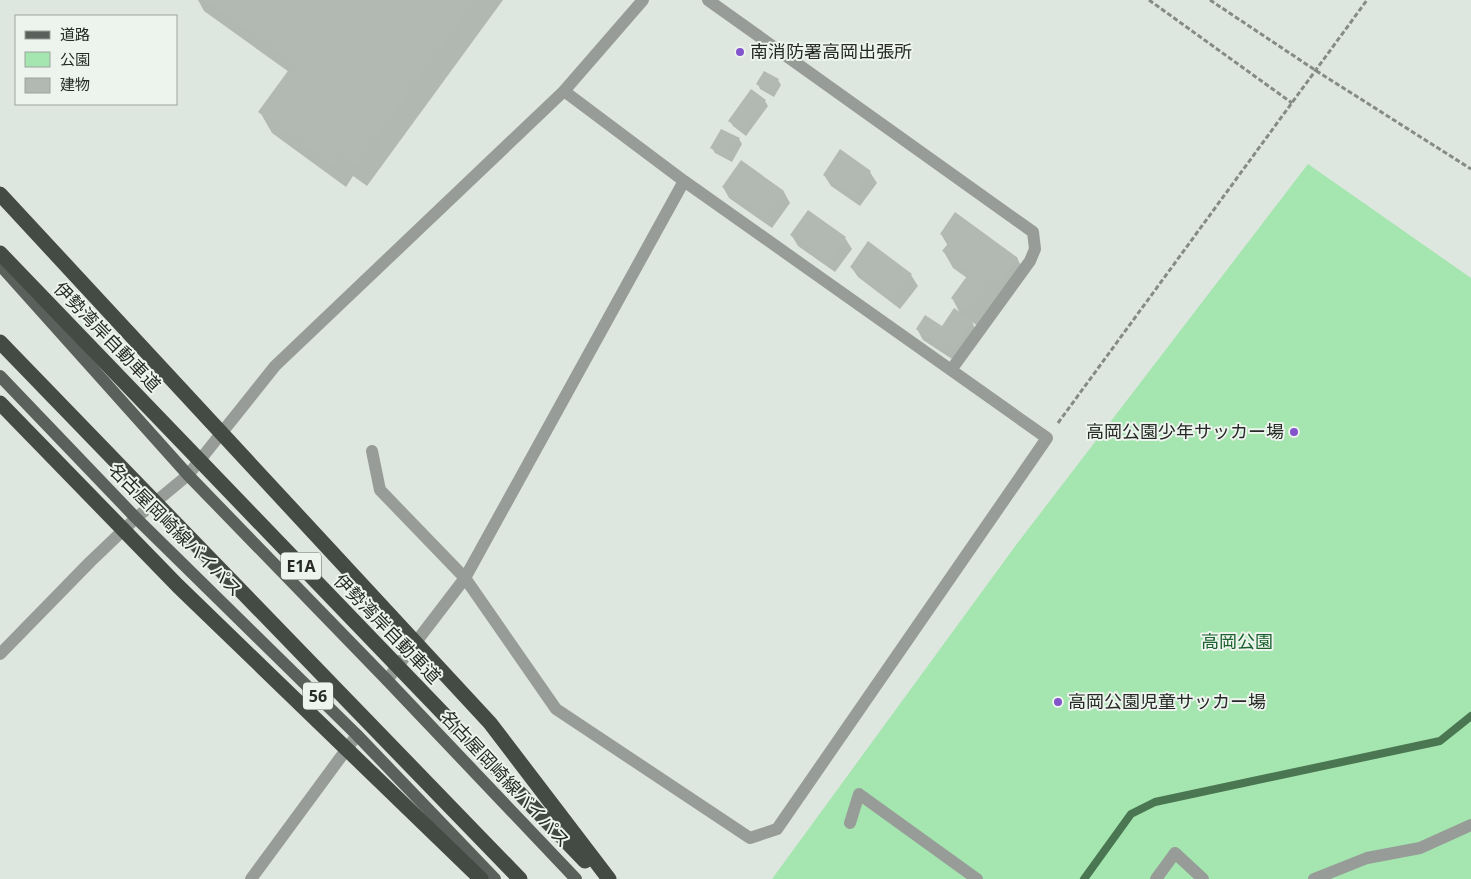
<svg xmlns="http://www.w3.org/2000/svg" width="1471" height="879" font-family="'Noto Sans','Noto Sans JP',sans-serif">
<rect width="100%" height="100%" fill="#dee7df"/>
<!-- green -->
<path fill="#a5e5af" d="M 1308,164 L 1471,278 L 1471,879 L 772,879 L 1016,545 Z"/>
<!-- shadow -->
<path fill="#0003" d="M 198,0 L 503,0 L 367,186 L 353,176 L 346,187 L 272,133 L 260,112 L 289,72 L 204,11 Z
M 764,72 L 778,80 L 781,85 L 774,97 L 760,89 L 758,84 Z
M 765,101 L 768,106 L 746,136 L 733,126 L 730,121 Z
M 739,139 L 742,144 L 732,162 L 715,153 L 712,148 Z
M 841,151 L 870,172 L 877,183 L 860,206 L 831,186 L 824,175 Z
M 741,162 L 784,192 L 790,203 L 772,228 L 729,198 L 723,187 Z
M 808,212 L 845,238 L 852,249 L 835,272 L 798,246 L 792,236 Z
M 941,234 L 1017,258 L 1026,275 L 979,327 L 972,322 L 978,333 L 958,363 L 923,340 L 917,329 L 942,328 L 961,315 L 952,298 L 967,278 L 953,268 L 944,252 L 948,246 Z
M 869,243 L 911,275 L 918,286 L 900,309 L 858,277 L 851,267 Z"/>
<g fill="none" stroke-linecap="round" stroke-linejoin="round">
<!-- stream -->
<path stroke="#4a7752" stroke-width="8" d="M 1084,879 L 1131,814 L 1155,802 L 1440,741 L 1471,716"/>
</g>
<!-- building -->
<path fill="#b1b9b2" d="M 204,0 L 476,0 L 355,166 L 341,156 L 334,167 L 258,112 L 293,64 Z
M 764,71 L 779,79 L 771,93 L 756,84 Z
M 751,89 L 766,100 L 743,131 L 728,121 Z
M 721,129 L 740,138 L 729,158 L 710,148 Z
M 840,149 L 871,171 L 854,196 L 823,175 Z
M 741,160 L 784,191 L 766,218 L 722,187 Z
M 808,210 L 846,237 L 829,262 L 790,235 Z
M 955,212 L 1018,258 L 999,284 L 993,280 L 970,312 L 951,298 L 970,272 L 942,251 L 950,241 L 940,234 Z
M 868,241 L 912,274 L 894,299 L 850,267 Z
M 954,308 L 973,321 L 952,353 L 916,329 L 925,315 L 942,326 Z"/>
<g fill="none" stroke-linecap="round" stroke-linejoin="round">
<!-- path -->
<path stroke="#858b86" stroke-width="3" stroke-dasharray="5 2.5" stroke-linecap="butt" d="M 1149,0 L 1292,103
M 1210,0 L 1315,70 L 1471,169
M 1058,423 L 1367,0"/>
<!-- minor -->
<path stroke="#989c98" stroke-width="12" d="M 708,0 L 1033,232 L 1035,249 L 1030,261 L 951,370
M 372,451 L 380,490 L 465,578 L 556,709 L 750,838 L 777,829 L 1047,438 L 684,181 L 564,91
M 387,680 L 465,578 L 684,181
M 850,823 L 859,794 L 977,879
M 251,879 L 357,735
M 1156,879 L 1175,853 L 1203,879
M 1314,879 L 1367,858 L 1420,848 L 1471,825"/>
<!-- tertiary -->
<path stroke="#989c98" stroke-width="12" d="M 0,654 L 90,562 L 136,518 L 188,475 L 275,366 L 564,91 L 643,0"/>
<!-- primary -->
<path stroke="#5a605b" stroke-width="12" d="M 0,265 L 188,475 L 387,680 L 576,879
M 0,376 L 136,518 L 357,735 L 495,879"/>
<!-- motorway -->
<path stroke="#444b45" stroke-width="15" d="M 0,194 L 490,723 L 609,879
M 0,253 L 585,861
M 0,342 L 520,879
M 0,403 L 178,586 L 481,879"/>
</g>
<!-- markers -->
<g fill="#8454cd" stroke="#ecf4ed" stroke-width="2">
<circle cx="740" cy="52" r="5"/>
<circle cx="1294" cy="432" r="5"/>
<circle cx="1058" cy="702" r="5"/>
</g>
<g text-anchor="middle" stroke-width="4" stroke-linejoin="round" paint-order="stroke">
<!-- shield labels -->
<g fill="#ecf4ed" stroke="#626762" stroke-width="1">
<rect x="281" y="552.5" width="40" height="27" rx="4"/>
<rect x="303" y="682.5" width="30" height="27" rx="4"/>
</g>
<g font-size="16" font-weight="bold" fill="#272a27">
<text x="301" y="572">E1A</text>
<text x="318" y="702">56</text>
</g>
<!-- poi labels -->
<g font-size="18" fill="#272a27" stroke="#ecf4ed" text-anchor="start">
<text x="750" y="58">南消防署高岡出張所</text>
<text x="1284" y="438" text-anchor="end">高岡公園少年サッカー場</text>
<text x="1068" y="708">高岡公園児童サッカー場</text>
</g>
<!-- street labels -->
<g font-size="18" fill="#272a27" stroke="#ecf4ed">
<text transform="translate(107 337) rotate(46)" y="6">伊勢湾岸自動車道</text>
<text transform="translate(175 530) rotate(45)" y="6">名古屋岡崎線バイパス</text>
<text transform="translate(387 629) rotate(46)" y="6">伊勢湾岸自動車道</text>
<text transform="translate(505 779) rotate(47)" y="6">名古屋岡崎線バイパス</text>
</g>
<!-- park labels -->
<g font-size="18" fill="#1c612f" stroke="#ecf4ed">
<text x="1237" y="648">高岡公園</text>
</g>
</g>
<!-- legend -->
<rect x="15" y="15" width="162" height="90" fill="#ecf4ed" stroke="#9da39e"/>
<rect x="25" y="31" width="25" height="8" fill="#5a605b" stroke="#9da39e"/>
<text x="60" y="40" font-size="15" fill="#272a27">道路</text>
<rect x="25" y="52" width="25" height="15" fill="#a5e5af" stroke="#9da39e"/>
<text x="60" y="65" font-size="15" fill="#272a27">公園</text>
<rect x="25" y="78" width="25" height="15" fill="#b1b9b2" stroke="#9da39e"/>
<text x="60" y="90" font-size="15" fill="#272a27">建物</text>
</svg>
